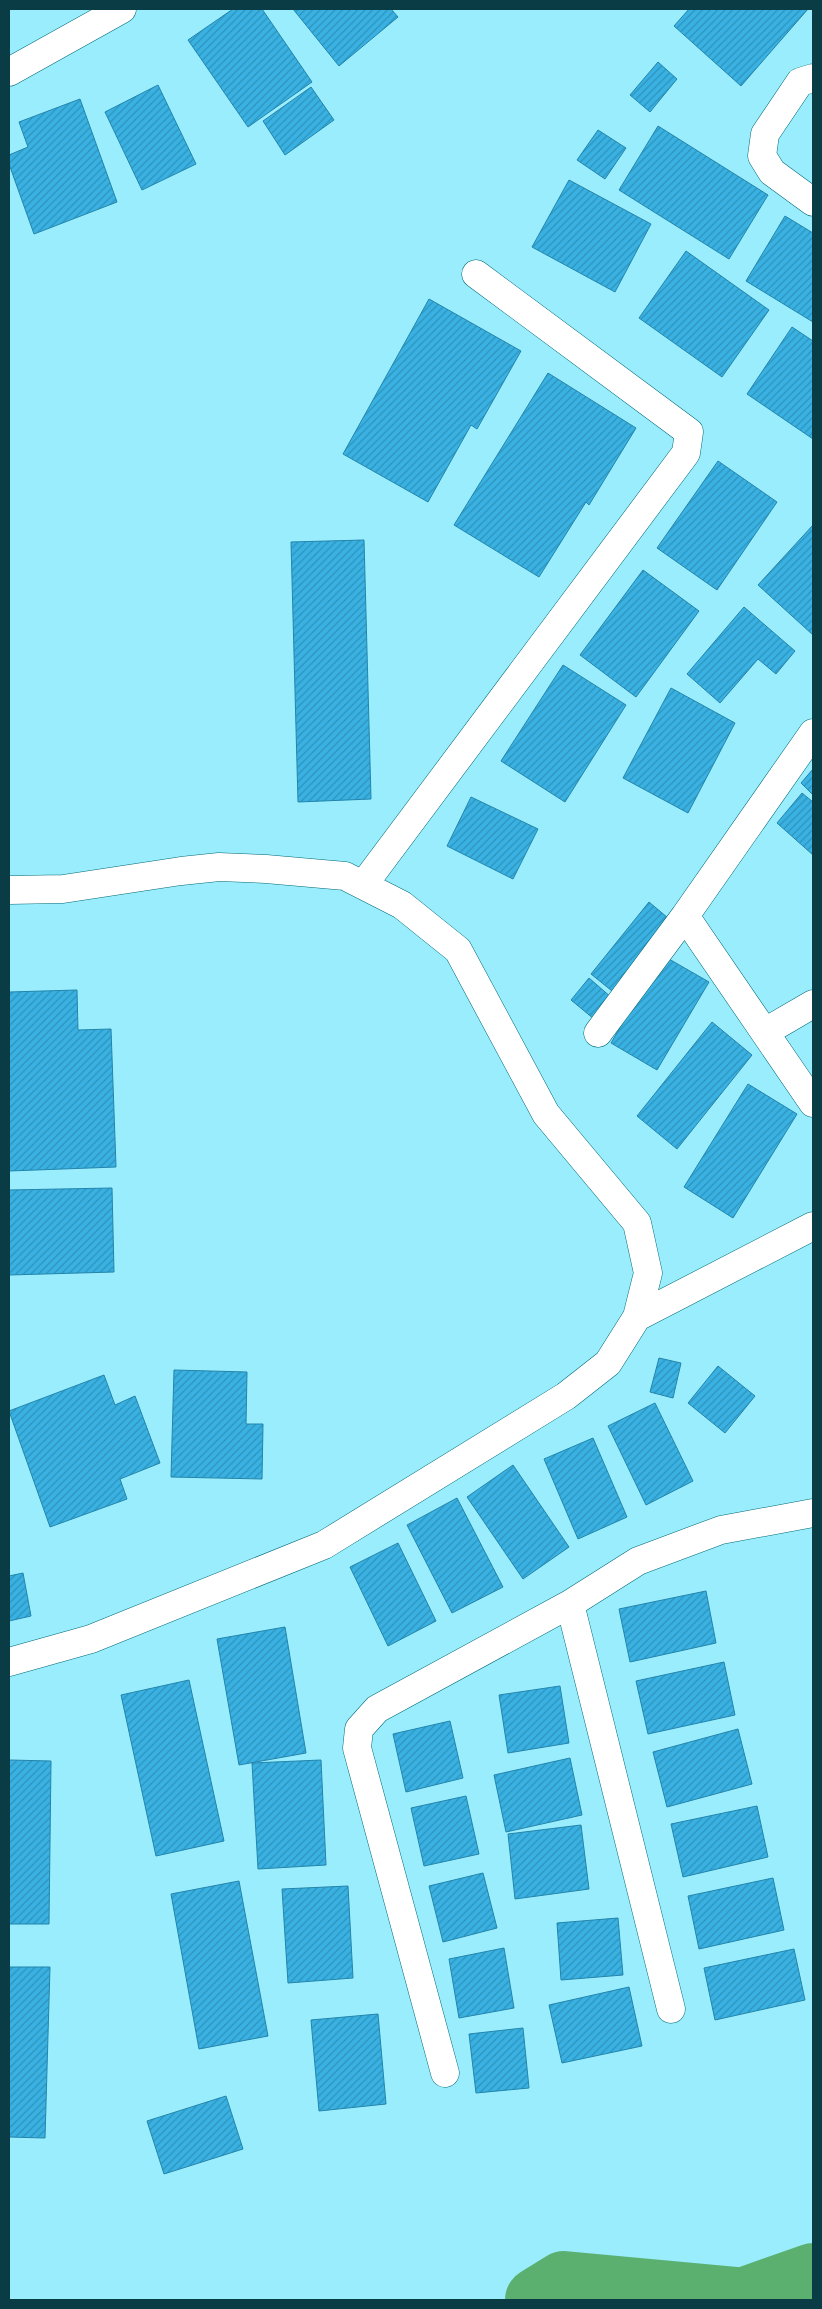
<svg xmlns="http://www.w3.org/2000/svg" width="822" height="2309" font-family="'Roboto Serif',serif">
<defs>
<pattern id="building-hatch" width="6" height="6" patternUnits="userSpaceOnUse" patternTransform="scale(1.25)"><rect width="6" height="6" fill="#39b2e3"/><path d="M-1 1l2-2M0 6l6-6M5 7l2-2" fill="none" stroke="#2e92ba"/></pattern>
</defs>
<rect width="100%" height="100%" fill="#99edfc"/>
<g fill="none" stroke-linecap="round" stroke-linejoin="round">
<!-- river -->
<path stroke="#5bb070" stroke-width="66" d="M 538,2300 L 564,2284 L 737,2300
M 745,2300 L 813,2276"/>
</g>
<!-- building -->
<path fill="url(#building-hatch)" stroke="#2385ac" d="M 233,9 L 262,9 L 312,82 L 248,127 L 188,40 Z
M 293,9 L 391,9 L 398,17 L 339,66 Z
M 689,9 L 808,9 L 741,86 L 674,26 Z
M 658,62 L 677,79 L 650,112 L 630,95 Z
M 158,85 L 196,164 L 142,190 L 105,112 Z
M 311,87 L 334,120 L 285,155 L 263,121 Z
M 80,99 L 117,202 L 34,234 L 9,164 L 9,155 L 28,147 L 19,122 Z
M 658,126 L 768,195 L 729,259 L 619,190 Z
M 598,130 L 626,148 L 605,179 L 577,160 Z
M 569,180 L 651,224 L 615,292 L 532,247 Z
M 785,216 L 813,233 L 813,322 L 746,281 Z
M 686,251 L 769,310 L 722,377 L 639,318 Z
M 429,299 L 521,351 L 477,429 L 471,425 L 428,502 L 343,454 Z
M 792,327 L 813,341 L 813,439 L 747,394 Z
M 548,373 L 636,428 L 589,505 L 586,502 L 539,577 L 454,525 Z
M 718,461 L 777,502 L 717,590 L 657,548 Z
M 813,525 L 813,635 L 758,585 Z
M 364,540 L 371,799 L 298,802 L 291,542 Z
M 643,570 L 699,611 L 636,697 L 580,655 Z
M 744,607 L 795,651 L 776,674 L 758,659 L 720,703 L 687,674 Z
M 563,665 L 626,705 L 565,802 L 501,761 Z
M 671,688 L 735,723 L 688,813 L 623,778 Z
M 813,769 L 813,795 L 801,783 Z
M 802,793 L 813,802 L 813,855 L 777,823 Z
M 471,797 L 538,829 L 513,879 L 447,846 Z
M 649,902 L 674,923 L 617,995 L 591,974 Z
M 662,955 L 709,982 L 657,1070 L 611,1043 Z
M 589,978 L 612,998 L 594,1019 L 571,1000 Z
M 77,990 L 78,1030 L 111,1029 L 116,1167 L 9,1171 L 9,992 Z
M 712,1022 L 752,1055 L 677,1149 L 637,1116 Z
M 748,1084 L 797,1114 L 733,1218 L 684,1187 Z
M 112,1188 L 114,1272 L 9,1275 L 9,1190 Z
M 659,1358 L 681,1363 L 673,1398 L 650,1392 Z
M 718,1366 L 755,1396 L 725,1433 L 688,1403 Z
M 174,1370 L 247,1372 L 246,1424 L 263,1424 L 262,1479 L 171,1477 Z
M 104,1375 L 115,1405 L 135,1396 L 160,1463 L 120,1479 L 127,1499 L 50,1527 L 9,1411 Z
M 655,1403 L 693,1481 L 646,1505 L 608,1426 Z
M 593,1438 L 627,1517 L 578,1539 L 544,1459 Z
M 513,1465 L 569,1547 L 523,1579 L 467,1497 Z
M 457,1498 L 503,1587 L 452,1613 L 407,1525 Z
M 398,1543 L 436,1621 L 388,1646 L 350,1567 Z
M 23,1573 L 31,1616 L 9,1621 L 9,1576 Z
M 706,1591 L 716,1643 L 630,1662 L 619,1609 Z
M 285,1627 L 306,1753 L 239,1765 L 217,1639 Z
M 724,1662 L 735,1715 L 648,1734 L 636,1681 Z
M 189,1680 L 224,1841 L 156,1856 L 121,1695 Z
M 560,1686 L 569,1743 L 508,1753 L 499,1695 Z
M 450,1721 L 463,1778 L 406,1792 L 393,1734 Z
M 738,1729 L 752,1784 L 667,1807 L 653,1752 Z
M 570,1758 L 582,1815 L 506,1832 L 494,1775 Z
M 9,1760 L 51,1761 L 49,1924 L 9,1924 Z
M 321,1760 L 326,1865 L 258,1869 L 252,1763 Z
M 466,1796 L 479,1854 L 424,1866 L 411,1808 Z
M 757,1806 L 768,1857 L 683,1877 L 671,1824 Z
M 581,1825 L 589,1889 L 515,1899 L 508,1834 Z
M 483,1873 L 497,1928 L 443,1942 L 429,1886 Z
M 773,1878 L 784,1930 L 699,1949 L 688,1896 Z
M 239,1881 L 268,2036 L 199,2049 L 171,1894 Z
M 348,1886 L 353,1978 L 288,1983 L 282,1889 Z
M 618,1918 L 623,1975 L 561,1980 L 557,1923 Z
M 504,1948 L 514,2008 L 459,2018 L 449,1959 Z
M 794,1949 L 805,2000 L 715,2020 L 704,1968 Z
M 9,1967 L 50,1967 L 45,2138 L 9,2137 Z
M 629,1987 L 642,2046 L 562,2063 L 549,2005 Z
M 378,2014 L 386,2104 L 319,2111 L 311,2020 Z
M 523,2028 L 529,2088 L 476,2093 L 469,2034 Z
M 226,2096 L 243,2149 L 164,2174 L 147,2121 Z"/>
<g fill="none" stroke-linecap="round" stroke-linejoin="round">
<defs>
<path id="street" d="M 9,72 L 122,9
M 813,78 L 800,82 L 765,134 L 762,156 L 772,172 L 813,202
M 364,884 L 686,453 L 689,432 L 476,274
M 9,890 L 63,889 L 181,871 L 219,867 L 266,869 L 345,876 L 402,905 L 458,950 L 546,1114 L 637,1223 L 648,1273 L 637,1317 L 608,1363 L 566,1396 L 324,1545 L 91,1639 L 9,1662
M 685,916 L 813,1103
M 765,1032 L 813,1004
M 598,1033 L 685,916 L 813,733
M 637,1317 L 813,1226
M 570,1604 L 671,2009
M 445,2073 L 357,1748 L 359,1729 L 377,1709 L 570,1604 L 638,1561 L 721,1530 L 813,1513"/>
</defs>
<!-- street casing -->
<use href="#street" stroke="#006a78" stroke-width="29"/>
<!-- street -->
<use href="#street" stroke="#fff" stroke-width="28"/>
</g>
<!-- border -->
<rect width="822" height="2309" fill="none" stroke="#093c44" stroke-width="20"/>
</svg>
